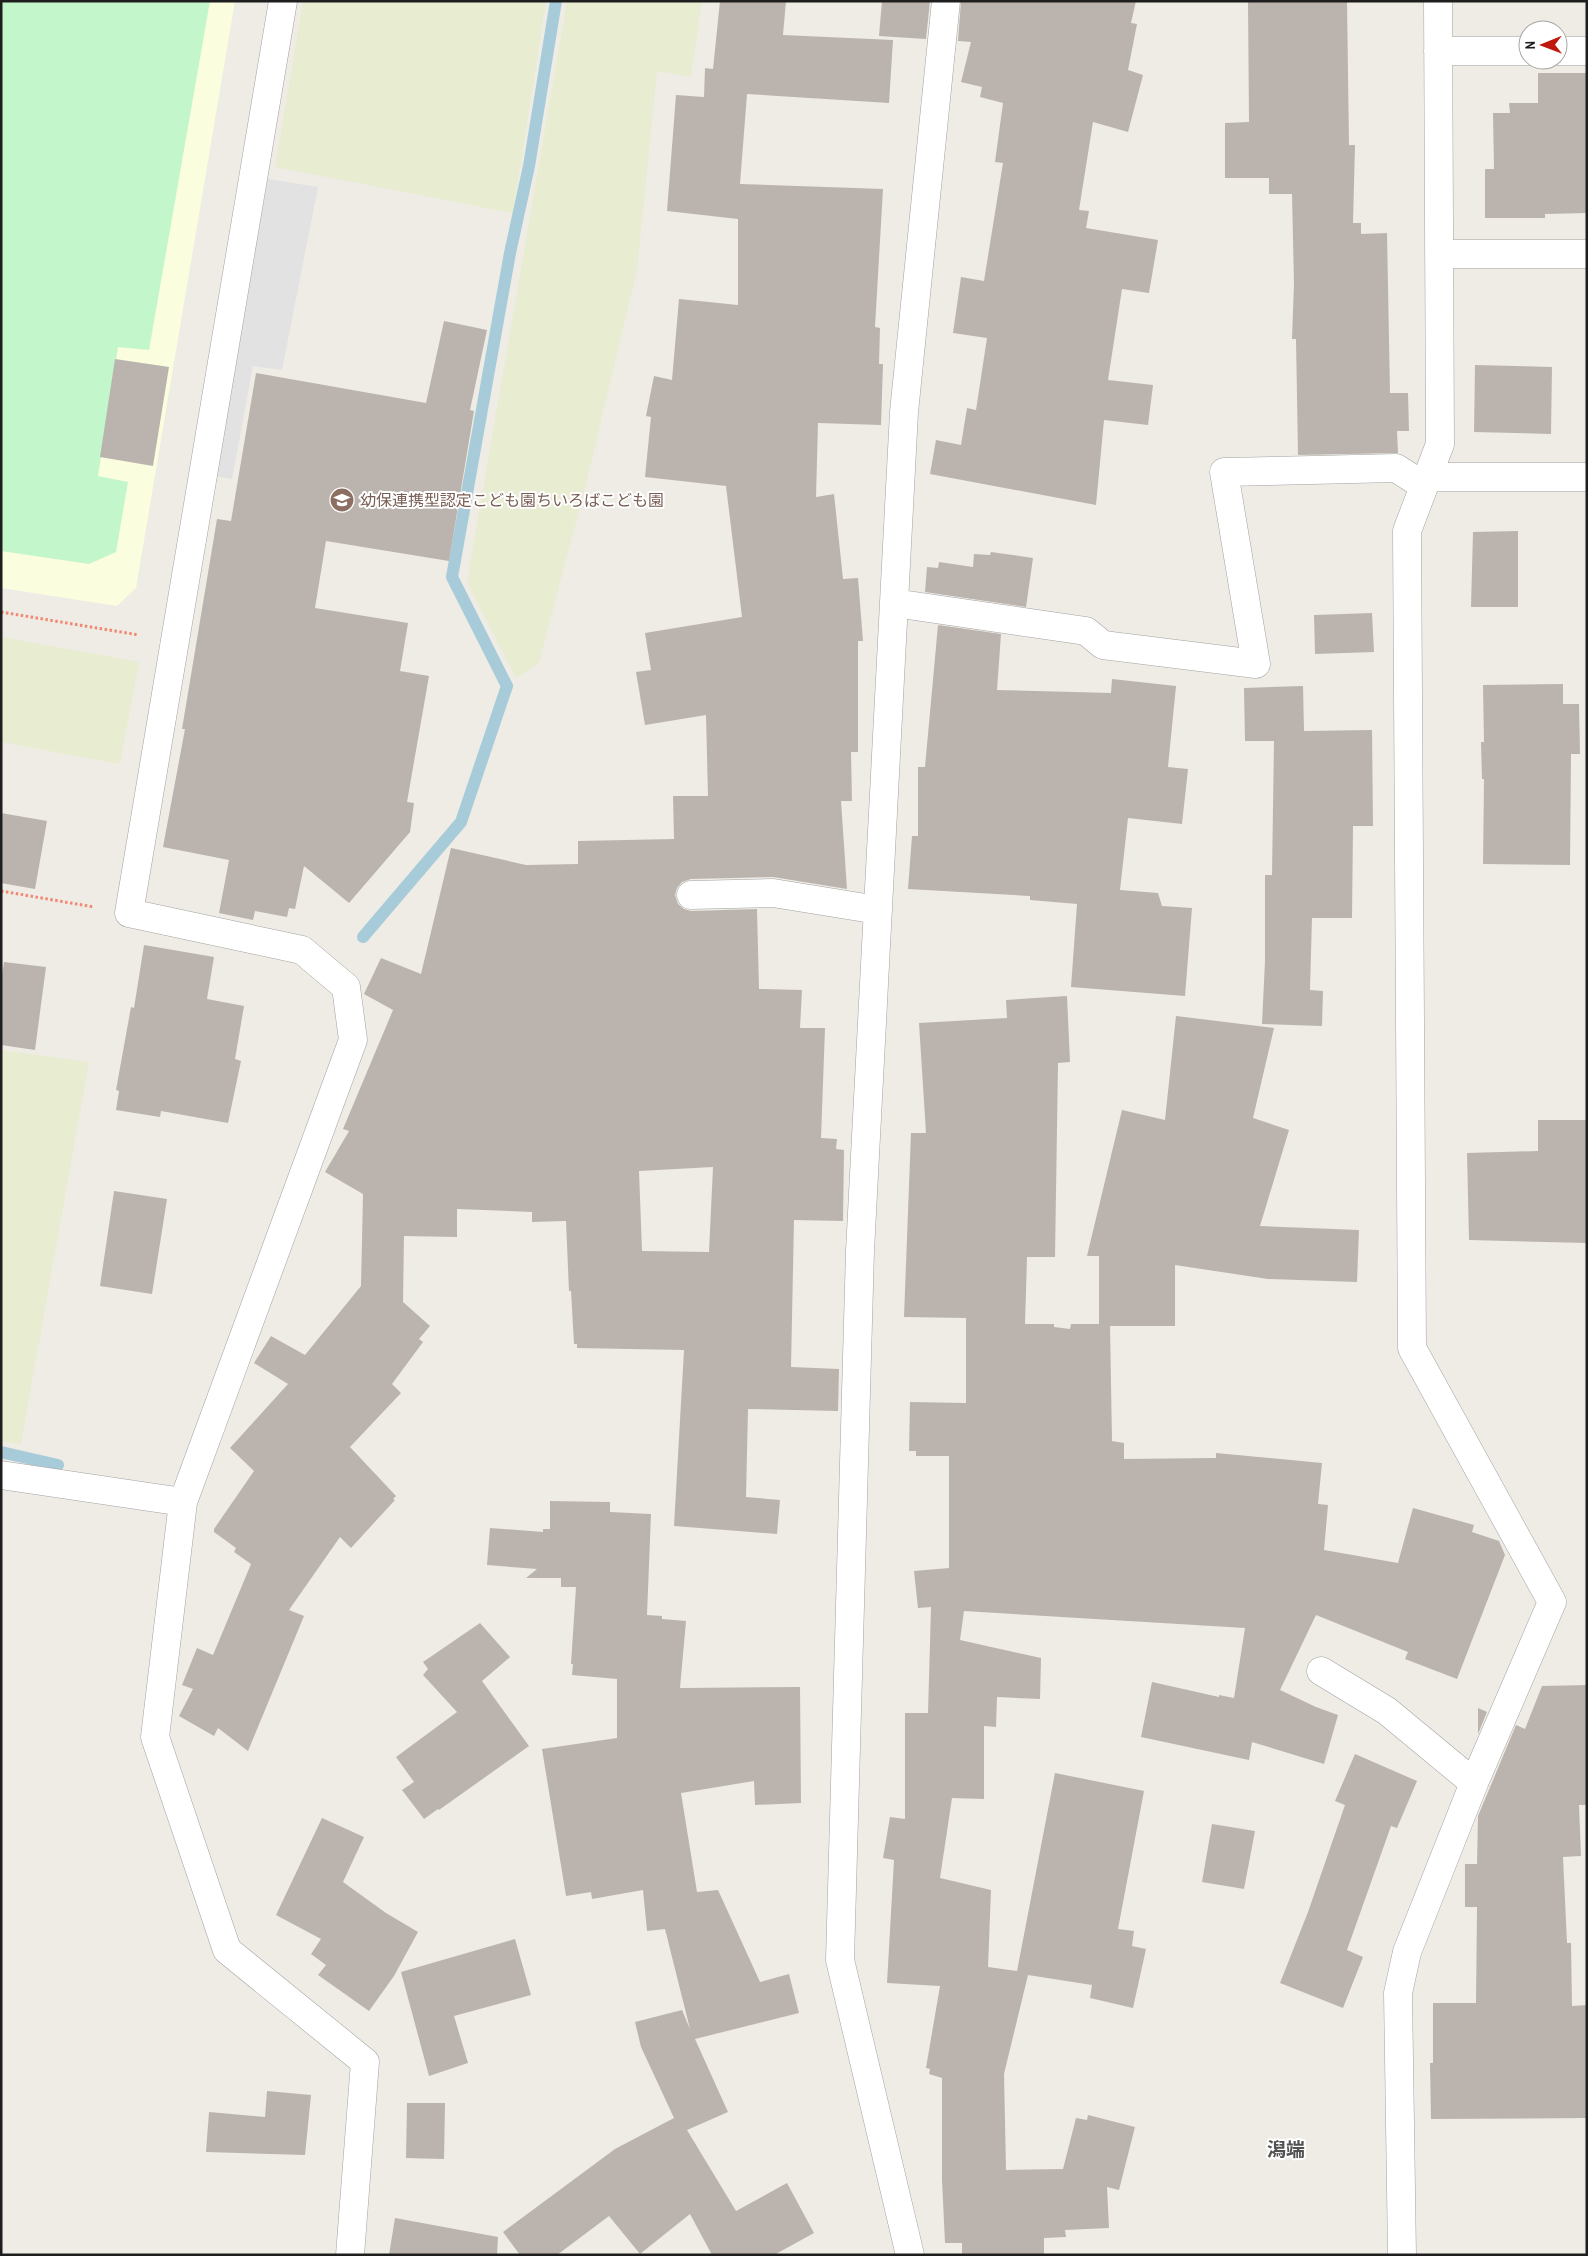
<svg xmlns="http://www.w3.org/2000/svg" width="1588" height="2256" font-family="'Archivo Narrow','Noto Sans JP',sans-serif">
<rect width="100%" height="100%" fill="#eeece5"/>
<!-- education -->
<path fill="#fbfddf" d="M 1,1 L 235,1 L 136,588 L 117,606 L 1,588 Z"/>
<!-- farmland -->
<path fill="#e8ecd1" d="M 303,1 L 546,1 L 513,213 L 275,167 Z
M 567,1 L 702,1 L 691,77 L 657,71 L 637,270 L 586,484 L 539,663 L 516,678 L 467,582 Z
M 1,637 L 139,662 L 120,764 L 1,742 Z
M 1,1050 L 89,1062 L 21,1444 L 1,1441 Z"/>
<!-- park -->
<path fill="#c4f6cb" d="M 1,1 L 210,1 L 149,350 L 118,347 L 98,476 L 128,482 L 116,552 L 89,564 L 1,551 Z"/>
<!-- parking -->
<path fill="#e2e2e2" d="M 268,179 L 318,187 L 282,370 L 253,366 L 232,479 L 213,476 Z"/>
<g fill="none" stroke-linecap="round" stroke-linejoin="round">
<!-- stream -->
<path stroke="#a7cbd9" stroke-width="12" d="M 363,937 L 461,822 L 507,686 L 452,577 L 510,253 L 529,166 L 556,1
M 1,1452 L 58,1465"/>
</g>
<!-- building -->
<path fill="#bbb4ae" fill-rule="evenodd" d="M 720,1 L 786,1 L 783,35 L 893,40 L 889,103 L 747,94 L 740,184 L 883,189 L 875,327 L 880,328 L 879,364 L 883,364 L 881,425 L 818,423 L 816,497 L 834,494 L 843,579 L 858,578 L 863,641 L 858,641 L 858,752 L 851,752 L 852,801 L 841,801 L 847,889 L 773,877 L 691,879 L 682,882 L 677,888 L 675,895 L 678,904 L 684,909 L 691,911 L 757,909 L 759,989 L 802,990 L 800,1028 L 825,1028 L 821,1138 L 837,1139 L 836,1149 L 844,1150 L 843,1221 L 794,1220 L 791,1367 L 839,1369 L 838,1411 L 748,1409 L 746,1497 L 780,1500 L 777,1534 L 674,1526 L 684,1350 L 577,1348 L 577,1344 L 574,1344 L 571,1291 L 569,1291 L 566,1221 L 532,1222 L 532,1212 L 457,1209 L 457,1237 L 404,1236 L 403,1302 L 430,1326 L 419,1339 L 423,1342 L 392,1384 L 401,1393 L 350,1447 L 396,1496 L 393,1499 L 395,1500 L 351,1548 L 340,1537 L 289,1610 L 304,1616 L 248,1751 L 218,1728 L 214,1736 L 179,1716 L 193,1689 L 182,1685 L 197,1648 L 213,1655 L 251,1564 L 234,1552 L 236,1548 L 214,1532 L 214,1529 L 254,1471 L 230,1448 L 288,1384 L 254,1363 L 271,1336 L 305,1355 L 361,1286 L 363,1194 L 325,1172 L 349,1131 L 343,1129 L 393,1010 L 364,994 L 381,958 L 421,974 L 451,848 L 526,865 L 578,864 L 578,841 L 674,839 L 673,796 L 708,796 L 706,715 L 645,725 L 636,672 L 651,670 L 645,633 L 742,617 L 726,486 L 645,477 L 651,417 L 646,416 L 654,376 L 672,380 L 679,299 L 738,305 L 738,219 L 667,211 L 676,95 L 704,97 L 705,68 L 713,69 ZM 713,1167 L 709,1252 L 642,1251 L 639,1171 Z
M 882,1 L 930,1 L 926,39 L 879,36 Z
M 961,1 L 1136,1 L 1131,23 L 1137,24 L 1128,70 L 1143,75 L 1128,132 L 1093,122 L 1079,210 L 1089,211 L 1086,228 L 1158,240 L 1149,293 L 1122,289 L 1108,380 L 1153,385 L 1148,425 L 1104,420 L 1096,505 L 930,474 L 936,440 L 961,445 L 967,408 L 976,410 L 987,338 L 953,333 L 961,277 L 984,281 L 1003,163 L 995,162 L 1003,103 L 980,97 L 982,87 L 961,82 L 971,42 L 958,41 Z
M 1248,1 L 1347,1 L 1349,145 L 1355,145 L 1353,223 L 1361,223 L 1361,234 L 1387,233 L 1390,393 L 1408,393 L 1409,431 L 1397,431 L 1398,453 L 1298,455 L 1296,339 L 1292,339 L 1294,283 L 1292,194 L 1269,194 L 1269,178 L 1225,178 L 1225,123 L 1249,122 Z
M 1538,73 L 1587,73 L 1587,213 L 1545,214 L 1545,218 L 1485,218 L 1485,169 L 1494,169 L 1493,113 L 1510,113 L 1509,103 L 1538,103 Z
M 444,321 L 487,330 L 470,410 L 474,411 L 449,561 L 326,541 L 315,608 L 408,623 L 400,671 L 429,676 L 407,802 L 414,803 L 410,832 L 349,903 L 304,866 L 295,909 L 289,908 L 287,917 L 255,911 L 253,920 L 219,913 L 229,860 L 163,847 L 185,729 L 182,729 L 217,519 L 231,521 L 256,373 L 426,403 Z
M 115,359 L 169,367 L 153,466 L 100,457 Z
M 1475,365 L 1552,367 L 1551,434 L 1474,432 Z
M 1518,531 L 1518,607 L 1471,607 L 1473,532 Z
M 991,552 L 1033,558 L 1026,607 L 925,592 L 927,567 L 938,568 L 939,562 L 973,567 L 974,554 L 990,555 Z
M 1372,613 L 1374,652 L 1315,654 L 1314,615 Z
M 938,625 L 1001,634 L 997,690 L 1111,693 L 1112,679 L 1176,686 L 1168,767 L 1188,769 L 1182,824 L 1128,818 L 1120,890 L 1158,893 L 1162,906 L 1192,908 L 1185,996 L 1071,987 L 1077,904 L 1030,900 L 1030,896 L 908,889 L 912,836 L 918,836 L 918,767 L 925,767 Z
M 1563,684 L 1563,704 L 1579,704 L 1580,754 L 1571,754 L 1570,865 L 1483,864 L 1484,779 L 1482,779 L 1481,742 L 1484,742 L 1483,685 Z
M 1303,686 L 1304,731 L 1372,730 L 1373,826 L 1353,826 L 1352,918 L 1312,918 L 1310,990 L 1323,991 L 1322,1026 L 1262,1024 L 1265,961 L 1265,875 L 1272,875 L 1274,741 L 1245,741 L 1244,688 Z
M 1,813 L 47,821 L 35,889 L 1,883 Z
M 144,945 L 214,957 L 207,999 L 244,1006 L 235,1059 L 241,1061 L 228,1123 L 161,1111 L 160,1117 L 116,1110 L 119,1091 L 116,1090 L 131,1007 L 134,1008 Z
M 4,962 L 46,967 L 35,1050 L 1,1045 L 1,981 Z
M 1067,996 L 1070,1062 L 1058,1063 L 1055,1257 L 1027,1257 L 1025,1324 L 1054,1324 L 1054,1327 L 1070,1329 L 1071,1324 L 1099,1324 L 1099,1256 L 1087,1256 L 1122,1110 L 1165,1120 L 1176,1016 L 1274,1028 L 1253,1118 L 1289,1130 L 1260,1226 L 1359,1230 L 1357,1282 L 1268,1279 L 1175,1265 L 1175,1326 L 1110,1326 L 1112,1441 L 1124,1443 L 1124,1459 L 1216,1458 L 1216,1453 L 1322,1463 L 1318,1504 L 1328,1505 L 1324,1550 L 1398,1563 L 1413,1508 L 1474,1525 L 1472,1532 L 1499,1541 L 1505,1555 L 1457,1679 L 1405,1659 L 1408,1652 L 1316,1615 L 1280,1690 L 1316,1707 L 1338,1715 L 1324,1764 L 1252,1742 L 1249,1760 L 1141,1737 L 1152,1682 L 1219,1697 L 1219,1695 L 1234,1698 L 1245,1628 L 964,1611 L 960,1640 L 1041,1658 L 1040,1699 L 997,1697 L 996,1727 L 984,1726 L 984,1799 L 952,1798 L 940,1878 L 991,1890 L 988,1967 L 1017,1971 L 1055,1773 L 1144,1791 L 1118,1929 L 1134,1931 L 1132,1946 L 1146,1949 L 1133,2008 L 1090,1998 L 1092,1985 L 1028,1975 L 1004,2074 L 1006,2170 L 1063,2169 L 1076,2118 L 1087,2120 L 1088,2115 L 1135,2127 L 1119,2190 L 1107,2187 L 1109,2228 L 1065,2230 L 1066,2237 L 1044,2238 L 1044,2255 L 962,2255 L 962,2243 L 945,2243 L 942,2180 L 942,2078 L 929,2074 L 930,2069 L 926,2068 L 940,1986 L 887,1983 L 894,1860 L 883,1858 L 890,1817 L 905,1819 L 905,1713 L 928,1713 L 931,1607 L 918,1608 L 914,1571 L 949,1568 L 949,1456 L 916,1456 L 916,1451 L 909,1451 L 910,1402 L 966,1403 L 966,1318 L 904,1317 L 911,1133 L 926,1133 L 919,1023 L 1007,1018 L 1006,1000 Z
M 1538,1120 L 1587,1120 L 1587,1243 L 1469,1240 L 1467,1153 L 1538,1151 Z
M 114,1191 L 167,1199 L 152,1294 L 100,1286 Z
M 550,1501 L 610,1502 L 610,1512 L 651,1514 L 647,1615 L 662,1616 L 662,1619 L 686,1621 L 680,1688 L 800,1687 L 801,1803 L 755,1805 L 754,1781 L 681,1793 L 697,1892 L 718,1890 L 760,1982 L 789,1974 L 799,2013 L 695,2039 L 728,2112 L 687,2130 L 736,2211 L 787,2183 L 814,2233 L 774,2255 L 712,2255 L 690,2214 L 640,2254 L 609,2216 L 557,2255 L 520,2255 L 503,2232 L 615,2149 L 674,2118 L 641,2047 L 635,2022 L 682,2010 L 690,2029 L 665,1929 L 647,1931 L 643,1890 L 592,1899 L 591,1892 L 566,1896 L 542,1749 L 617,1738 L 617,1679 L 572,1675 L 573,1664 L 571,1664 L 576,1587 L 561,1587 L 561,1578 L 526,1578 L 537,1569 L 487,1565 L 490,1528 L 543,1532 L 543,1529 L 550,1529 Z
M 480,1623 L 510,1657 L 482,1681 L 529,1746 L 439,1810 L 438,1809 L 424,1819 L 402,1790 L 414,1782 L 396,1757 L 457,1712 L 423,1675 L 428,1669 L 423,1662 Z
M 1587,1685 L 1587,1805 L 1579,1805 L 1581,1856 L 1563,1857 L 1567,1943 L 1571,1943 L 1572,2006 L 1587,2005 L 1587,2118 L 1431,2119 L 1430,2063 L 1433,2063 L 1433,2003 L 1476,2003 L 1477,1907 L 1465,1907 L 1465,1864 L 1477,1864 L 1478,1816 L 1516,1725 L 1525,1729 L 1542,1686 Z
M 1478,1708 L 1487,1712 L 1478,1734 Z
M 1355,1754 L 1417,1781 L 1397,1828 L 1391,1826 L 1347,1950 L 1363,1957 L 1343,2008 L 1280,1983 L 1308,1912 L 1345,1805 L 1335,1801 Z
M 322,1818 L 364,1837 L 343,1882 L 386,1913 L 418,1932 L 394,1976 L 369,2011 L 318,1975 L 326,1965 L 311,1954 L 321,1939 L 276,1915 Z
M 1212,1824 L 1255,1831 L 1244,1889 L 1202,1882 Z
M 515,1939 L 531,1995 L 454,2016 L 468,2063 L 429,2076 L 401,1972 Z
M 267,2091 L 311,2095 L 305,2155 L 206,2152 L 209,2112 L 265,2117 Z
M 407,2103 L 445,2103 L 444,2159 L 406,2158 Z
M 395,2218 L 498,2237 L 497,2255 L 389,2255 Z"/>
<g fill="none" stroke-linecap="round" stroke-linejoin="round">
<defs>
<path id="minor" d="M 283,1 L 129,913 L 302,950 L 346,987 L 353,1040 L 183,1502 L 155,1737 L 227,1950 L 365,2062 L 350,2255
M 1438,51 L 1528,51
M 1558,51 L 1587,51
M 1439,254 L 1587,254
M 1427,477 L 1587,477
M 894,603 L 1086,631 L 1103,645 L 1256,664 L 1224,472 L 1396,468 L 1424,486
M 691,895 L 773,893 L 878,910
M 1,1475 L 183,1502
M 1321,1671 L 1387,1711 L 1474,1783
M 910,2255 L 840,1960 L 860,1251 L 904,412 L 946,1
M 1402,2255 L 1398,1993 L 1407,1952 L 1474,1783 L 1552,1602 L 1412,1348 L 1407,531 L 1440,444 L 1438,1"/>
</defs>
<!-- minor casing -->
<use href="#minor" stroke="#a2a2a2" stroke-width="29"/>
<!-- path -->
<path stroke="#f18873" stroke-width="3" stroke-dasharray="2.5 2.5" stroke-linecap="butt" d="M 1,612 L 139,635
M 1,891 L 94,907"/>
<!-- minor -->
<use href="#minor" stroke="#fff" stroke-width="28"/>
</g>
<!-- icons -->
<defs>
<symbol id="school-disc" viewBox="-11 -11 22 22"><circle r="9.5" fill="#8d6e63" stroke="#fff"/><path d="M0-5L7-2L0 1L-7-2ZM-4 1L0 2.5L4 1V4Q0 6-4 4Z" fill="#fff"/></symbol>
</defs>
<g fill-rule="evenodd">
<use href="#school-disc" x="328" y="486" width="28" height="28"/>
</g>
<g text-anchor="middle" stroke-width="4" stroke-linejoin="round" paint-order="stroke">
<!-- education labels -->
<g font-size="16" fill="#785e54" stroke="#fff" text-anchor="start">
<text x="360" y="506">幼保連携型認定こども園ちいろばこども園</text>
</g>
<!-- quarter labels -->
<g font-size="19" font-weight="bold" fill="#515151" stroke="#fff">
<text x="1286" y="2156">潟端</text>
</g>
</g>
<!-- border -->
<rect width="1588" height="2256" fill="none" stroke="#1e1e1e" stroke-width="5"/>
<!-- north arrow -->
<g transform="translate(1543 45) rotate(269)"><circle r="24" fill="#ffffff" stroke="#a5a5a5"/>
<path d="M0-4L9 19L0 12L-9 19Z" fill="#bf180c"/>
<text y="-8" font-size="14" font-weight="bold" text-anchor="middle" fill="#1e1e1e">N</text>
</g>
</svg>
